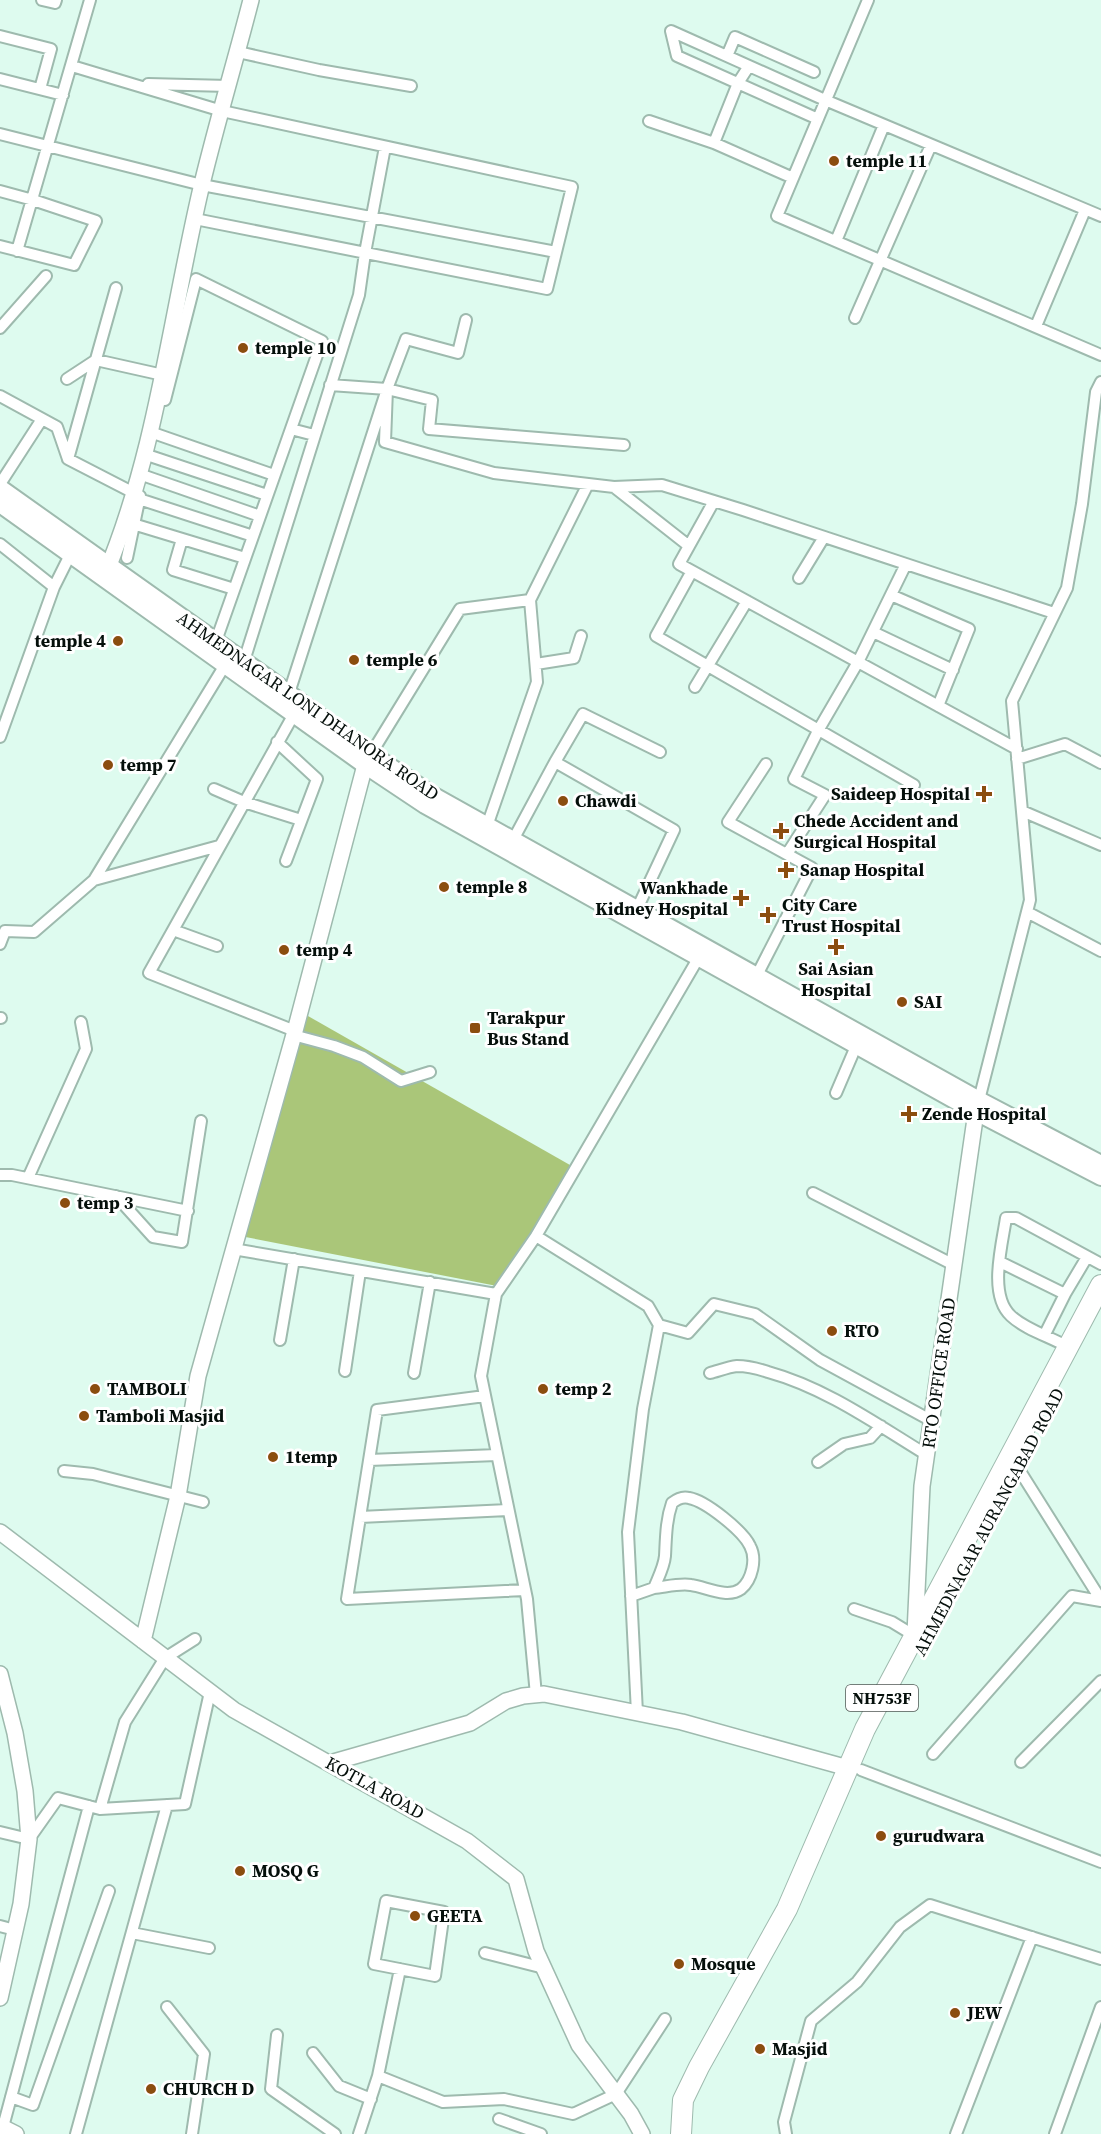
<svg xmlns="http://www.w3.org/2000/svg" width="1101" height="2134" font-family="'Source Serif 4',serif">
<rect width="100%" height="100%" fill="#defbef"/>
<!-- forest -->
<path fill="#aac679" d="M 308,1016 L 577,1169 L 497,1286 L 235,1235 L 295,1031 Z"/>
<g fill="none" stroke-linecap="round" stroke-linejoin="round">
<defs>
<path id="street" d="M 42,0 L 55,3 L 56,0
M 868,0 L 777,216 L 1101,355
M 0,36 L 51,49 L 40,89
M 238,52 L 319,70 L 411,86
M 727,56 L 735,37 L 814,72
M 72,66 L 222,111 L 572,187 L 547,289 L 195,219
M 0,79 L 63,95
M 148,84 L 229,86
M 818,119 L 677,56 L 671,31 L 825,100 L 1101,216
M 649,121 L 714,143 L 793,178
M 0,134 L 202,185 L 556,252
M 714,143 L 738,83 L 749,66
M 0,191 L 33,200 L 96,221 L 74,265 L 0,246
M 836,241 L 884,125
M 17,251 L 90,0
M 116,288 L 68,459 L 134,493
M 855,318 L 931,145
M 466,320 L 458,353 L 406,339 L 387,389 L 432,400 L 429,429 L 624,445
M 1036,326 L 1085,210
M 0,328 L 46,276
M 67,379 L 96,360 L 163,375
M 387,389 L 385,442 L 494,473 L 614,487 L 662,485 L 743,510 L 1054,613
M 0,396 L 57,427 L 68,459
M 165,400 L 196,279 L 322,341 L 216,641
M 291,429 L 314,435
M 156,434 L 274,475
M 150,456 L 267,495
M 145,476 L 260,516
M 0,484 L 42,419
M 614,487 L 689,546
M 139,499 L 253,536
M 714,501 L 679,564 L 1017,749
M 133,524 L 245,558
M 182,539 L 173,570 L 234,589
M 0,544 L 54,587
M 127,558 L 140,496
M 692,571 L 656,636 L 914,785
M 799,578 L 824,537
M 891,595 L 969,629 L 938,706
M 873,632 L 953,670
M 244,661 L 359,295 L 365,253 L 385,147
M 536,664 L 574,658 L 581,636
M 695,687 L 747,601
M 289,693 L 387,389 L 330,385
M 294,714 L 149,973 L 295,1031
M 0,737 L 54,587 L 70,555
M 277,742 L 317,779 L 286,861
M 371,754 L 460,609 L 530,600 L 588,484
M 1017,759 L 1065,744 L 1101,763
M 555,762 L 674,830 L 637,909
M 214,789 L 244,802 L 301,820
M 1022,811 L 1101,845
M 487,826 L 537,682 L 530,600
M 513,840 L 555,762 L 583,714 L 660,752
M 787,854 L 825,795 L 794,779 L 819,729 L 858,662 L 906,564
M 94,880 L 219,846
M 1027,912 L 1101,951
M 173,930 L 217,946
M 0,944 L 5,931 L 34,932 L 94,880 L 225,665
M 757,975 L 812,868 L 728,822 L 766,764
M 0,1018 L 1,1018
M 293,1035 L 334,1046 L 363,1057 L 401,1081 L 430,1072
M 836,1093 L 857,1044
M 979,1100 L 1030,900 L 1012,701 L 1067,588 L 1082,504 L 1096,392 L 1101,382
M 0,1175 L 12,1175 L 188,1211
M 28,1178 L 86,1049 L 81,1022
M 813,1193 L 954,1265
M 116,1196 L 153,1237 L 182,1242 L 201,1121
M 233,1249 L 496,1294 L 481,1376 L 527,1599 L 536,1695
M 1000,1262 L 1065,1294
M 496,1294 L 536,1236
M 659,1325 L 688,1333 L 714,1304 L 755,1314 L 820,1360 L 932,1421
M 1045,1334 L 1065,1294 L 1087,1257
M 280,1340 L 294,1259
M 1068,1347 C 1051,1337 1026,1330 1011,1316 C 988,1295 1002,1245 1006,1218 L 1016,1218 L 1101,1264
M 345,1371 L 360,1271
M 414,1373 L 430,1282
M 710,1373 C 718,1371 728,1367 737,1366 C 747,1366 759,1369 768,1372 C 826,1388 876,1424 927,1455
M 485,1396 L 377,1410 L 347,1599 L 525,1590
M 369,1460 L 497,1455
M 818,1462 L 844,1444 L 870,1438 L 881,1426
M 1018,1468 L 1101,1600
M 64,1471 L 93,1474 L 203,1502
M 360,1517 L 508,1510
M 631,1596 L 654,1588 C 658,1578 664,1567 665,1556 C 666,1537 666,1520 672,1503 C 677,1499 682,1496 689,1498 C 706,1501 743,1531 750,1546 C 757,1559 752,1580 741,1589 C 727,1599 706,1587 691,1585 C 680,1583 665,1587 654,1588
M 854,1609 L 892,1622 L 915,1636
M 637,1713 L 628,1532 L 643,1409 L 659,1325 L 648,1306 L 536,1236 L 699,957
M 933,1754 L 1072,1596 L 1101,1601
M 1021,1762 L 1101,1681
M 861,1770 L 1101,1862
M 100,1809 L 125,1722 L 165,1658 L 195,1639
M 0,1832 L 29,1839 L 58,1798 L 100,1809 L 185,1804 L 210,1692
M 386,1901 L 444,1912 L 435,1976 L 374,1964 Z
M 0,1926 L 15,1930
M 132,1933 L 209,1948
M 485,1953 L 544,1968
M 167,2007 L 204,2054 L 192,2134
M 277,2035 L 271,2089 L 335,2134
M 313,2053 L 339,2086 L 371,2099
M 378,2076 L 443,2102 L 504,2099 L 573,2114 L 616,2094 L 665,2019
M 11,2097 L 33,2105 L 109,1891
M 499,2119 L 541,2134
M 3,2127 L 89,1806
M 76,2134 L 167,1805
M 359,2134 L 378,2076 L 400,1969
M 786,2134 L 784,2122 L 811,2021 L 857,1982 L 900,1927 L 930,1905 L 1101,1959
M 956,2134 L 1032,1937
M 1055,2134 L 1101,2007"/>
<path id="secondary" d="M 105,575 C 157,451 171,314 202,184 C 217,122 235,62 251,0
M 0,1532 L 234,1710 L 467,1841 L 516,1879 L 536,1951 L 579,2045 L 631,2114 L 642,2134
M 915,1633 L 922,1486 L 976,1112
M 143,1641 L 178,1496 L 198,1376 L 295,1031 L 365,765
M 0,1674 L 15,1733 L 25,1791 L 29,1839 L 21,1904 L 0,1998
M 330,1763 L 470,1723 L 506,1701 L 523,1696 L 544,1694 L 682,1722 L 848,1768
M 0,2126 L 16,2134"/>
<path id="primary" d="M 0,488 L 269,679 L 371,754 L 434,796 L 979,1100 L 1101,1164
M 0,504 L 365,765 L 425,805 L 976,1112 L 1101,1177"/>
<path id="highway" d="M 681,2134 L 683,2100 L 699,2067 L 787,1909 L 865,1729 L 1101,1285"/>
</defs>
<!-- street casing -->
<use href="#street" stroke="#9ebaae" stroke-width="14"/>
<!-- secondary casing -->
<use href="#secondary" stroke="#9ebaae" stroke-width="18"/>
<!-- primary casing -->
<use href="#primary" stroke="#9ebaae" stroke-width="20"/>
<!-- highway casing -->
<use href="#highway" stroke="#9ebaae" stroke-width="22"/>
<!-- street -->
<use href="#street" stroke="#fff" stroke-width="10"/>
<!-- secondary -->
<use href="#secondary" stroke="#fff" stroke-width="15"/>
<!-- primary -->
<use href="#primary" stroke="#fff" stroke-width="16"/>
<!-- highway -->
<use href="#highway" stroke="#fff" stroke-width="20"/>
</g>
<!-- markers -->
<g fill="#8b4d0f" stroke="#fff" stroke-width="2">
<circle cx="834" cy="161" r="6"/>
<circle cx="243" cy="348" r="6"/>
<circle cx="118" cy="641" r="6"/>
<circle cx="354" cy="660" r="6"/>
<circle cx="108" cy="765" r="6"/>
<path d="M981 785h6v6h6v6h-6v6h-6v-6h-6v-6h6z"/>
<circle cx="563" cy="801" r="6"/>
<path d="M778 822h6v6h6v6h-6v6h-6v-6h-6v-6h6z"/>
<path d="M783 861h6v6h6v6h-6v6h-6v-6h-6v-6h6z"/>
<circle cx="444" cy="887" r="6"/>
<path d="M738 889h6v6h6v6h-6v6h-6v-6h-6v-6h6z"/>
<path d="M765 906h6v6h6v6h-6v6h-6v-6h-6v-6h6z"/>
<path d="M833 938h6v6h6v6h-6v6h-6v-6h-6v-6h6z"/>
<circle cx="284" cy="950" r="6"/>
<circle cx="902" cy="1002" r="6"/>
<rect x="469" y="1022" width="12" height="12" rx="3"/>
<path d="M906 1105h6v6h6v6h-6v6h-6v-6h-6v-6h6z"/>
<circle cx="65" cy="1203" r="6"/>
<circle cx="832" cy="1331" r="6"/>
<circle cx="95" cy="1389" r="6"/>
<circle cx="543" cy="1389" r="6"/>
<circle cx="84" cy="1416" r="6"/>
<circle cx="273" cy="1457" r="6"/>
<circle cx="881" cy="1836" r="6"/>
<circle cx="240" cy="1871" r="6"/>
<circle cx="415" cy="1916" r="6"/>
<circle cx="679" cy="1964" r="6"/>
<circle cx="955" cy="2013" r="6"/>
<circle cx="760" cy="2049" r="6"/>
<circle cx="151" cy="2089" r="6"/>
</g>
<g text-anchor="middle" stroke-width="6" stroke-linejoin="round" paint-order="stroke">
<!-- shield labels -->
<rect fill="#fff" stroke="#505754" stroke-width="1.5" x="846" y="1685" width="72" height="26" rx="4.5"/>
<g font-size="16" font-weight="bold" fill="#050f0b">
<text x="882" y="1704">NH753F</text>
</g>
<!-- poi labels -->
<g font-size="18" font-weight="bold" fill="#050f0b" stroke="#fff" text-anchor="start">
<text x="846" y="167">temple 11</text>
<text x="255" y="354">temple 10</text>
<text x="106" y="647" text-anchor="end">temple 4</text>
<text x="366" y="666">temple 6</text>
<text x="120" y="771">temp 7</text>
<text x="970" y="800" text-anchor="end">Saideep Hospital</text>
<text x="575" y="807">Chawdi</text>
<text x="794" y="827">Chede Accident and<tspan x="794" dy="21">Surgical Hospital</tspan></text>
<text x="800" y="876">Sanap Hospital</text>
<text x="456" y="893">temple 8</text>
<text x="728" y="894" text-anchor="end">Wankhade<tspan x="728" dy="21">Kidney Hospital</tspan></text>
<text x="782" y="911">City Care<tspan x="782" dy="21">Trust Hospital</tspan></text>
<text x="296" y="956">temp 4</text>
<text x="836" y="975" text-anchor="middle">Sai Asian<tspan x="836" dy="21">Hospital</tspan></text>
<text x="914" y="1008">SAI</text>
<text x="487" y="1024">Tarakpur<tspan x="487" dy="21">Bus Stand</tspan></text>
<text x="922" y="1120">Zende Hospital</text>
<text x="77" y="1209">temp 3</text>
<text x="844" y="1337">RTO</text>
<text x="107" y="1395">TAMBOLI</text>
<text x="555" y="1395">temp 2</text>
<text x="96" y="1422">Tamboli Masjid</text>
<text x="285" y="1463">1temp</text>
<text x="893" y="1842">gurudwara</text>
<text x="252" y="1877">MOSQ G</text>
<text x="427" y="1922">GEETA</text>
<text x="691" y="1970">Mosque</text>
<text x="967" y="2019">JEW</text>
<text x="772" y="2055">Masjid</text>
<text x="163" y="2095">CHURCH D</text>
</g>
<!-- street labels -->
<g font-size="18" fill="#050f0b" stroke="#fff">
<text transform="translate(308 706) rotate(35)" y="6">AHMEDNAGAR LONI DHANORA ROAD</text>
<text transform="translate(939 1373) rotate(-82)" y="6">RTO OFFICE ROAD</text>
<text transform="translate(989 1522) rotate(-62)" y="6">AHMEDNAGAR AURANGABAD ROAD</text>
<text transform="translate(375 1788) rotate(29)" y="6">KOTLA ROAD</text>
</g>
</g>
</svg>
